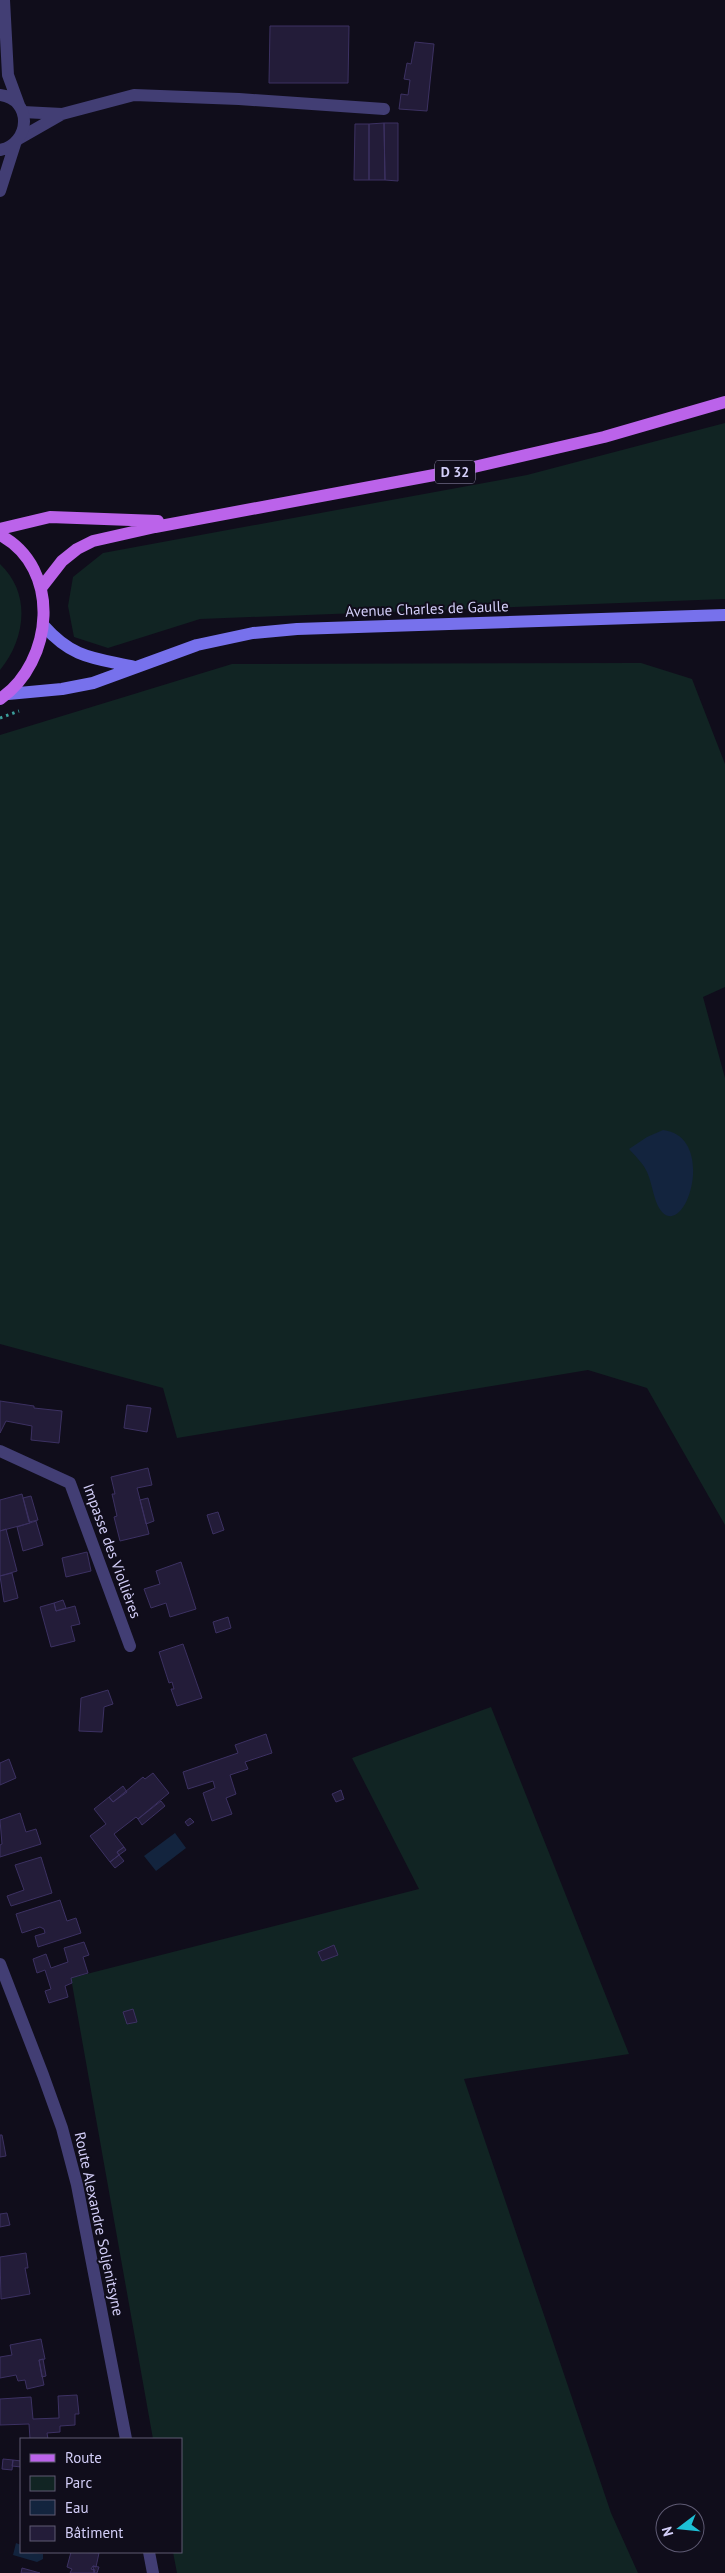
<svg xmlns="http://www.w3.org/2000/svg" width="725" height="2573" font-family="'PT Sans',sans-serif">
<rect width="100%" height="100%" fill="#100d1b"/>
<!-- green -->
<path fill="#112423" d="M 725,423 L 725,599 L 200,619 L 108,648 L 74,637 L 68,606 L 73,577 L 103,553 L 527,475 Z
M 0,564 C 32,594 25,640 0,670 Z
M 641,663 L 692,679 L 725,764 L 725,987 L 703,997 L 725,1078 L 725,1525 L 647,1388 L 588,1370 L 177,1438 L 163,1388 L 0,1344 L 0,735 L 232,664 Z
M 491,1707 L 629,2054 L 464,2079 L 611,2513 L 638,2573 L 177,2573 L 173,2552 L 181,2552 L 181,2439 L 153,2439 L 71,1978 L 419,1889 L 352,1758 Z"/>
<!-- water -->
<path fill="#13243e" d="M 663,1130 C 716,1136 688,1235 663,1213 C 653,1203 653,1183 646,1170 C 642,1162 635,1156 629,1149 L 647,1137 Z
M 175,1833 L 186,1848 L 156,1871 L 144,1856 Z
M 16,2543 L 21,2545 L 21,2552 L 43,2554 L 43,2559 L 37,2562 L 13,2555 Z"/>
<!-- building -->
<path fill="#231c39" stroke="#3c3162" d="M 270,26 L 349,26 L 348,83 L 269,83 Z
M 415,42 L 434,44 L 427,111 L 399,109 L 401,94 L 408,95 L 410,80 L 404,79 L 407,63 L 411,64 Z
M 384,123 L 385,180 L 369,180 L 369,124 Z
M 384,123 L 398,123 L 398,181 L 385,180 Z
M 355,124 L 369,124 L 369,180 L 354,180 Z
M 0,1401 L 34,1406 L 34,1408 L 62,1411 L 59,1443 L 31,1440 L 32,1426 L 6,1421 L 0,1433 Z
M 127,1405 L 151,1408 L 147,1432 L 124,1428 Z
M 148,1468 L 152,1485 L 137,1488 L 149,1534 L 120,1541 L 114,1517 L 117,1516 L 112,1494 L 115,1494 L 111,1477 Z
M 22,1494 L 30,1523 L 0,1531 L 0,1500 Z
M 31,1496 L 38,1520 L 29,1522 L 23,1498 Z
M 148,1498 L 154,1521 L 146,1524 L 140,1500 Z
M 218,1512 L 224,1530 L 213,1534 L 207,1515 Z
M 36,1521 L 43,1545 L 23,1551 L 17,1527 Z
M 6,1529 L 17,1571 L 0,1576 L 0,1531 Z
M 87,1552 L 91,1571 L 66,1577 L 62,1558 Z
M 181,1562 L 196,1609 L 170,1617 L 166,1603 L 151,1608 L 144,1589 L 160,1584 L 156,1571 Z
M 12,1573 L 18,1598 L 4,1602 L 0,1576 Z
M 63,1600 L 66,1608 L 56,1611 L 54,1603 Z
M 54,1603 L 56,1611 L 75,1606 L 80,1624 L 71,1626 L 75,1641 L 51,1647 L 40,1607 Z
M 228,1617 L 231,1628 L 216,1633 L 213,1622 Z
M 183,1644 L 202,1698 L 177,1706 L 171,1689 L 174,1689 L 172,1682 L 169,1683 L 159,1652 Z
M 108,1690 L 113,1704 L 104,1707 L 102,1732 L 79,1731 L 81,1698 Z
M 266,1734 L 272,1753 L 245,1762 L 248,1769 L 230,1775 L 236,1794 L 226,1798 L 232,1814 L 212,1821 L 203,1793 L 215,1788 L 213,1781 L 188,1789 L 183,1772 L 238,1753 L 235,1745 Z
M 9,1759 L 16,1778 L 0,1785 L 0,1763 Z
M 153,1773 L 169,1793 L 138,1819 L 136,1817 L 114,1834 L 124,1847 L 117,1852 L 119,1855 L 110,1862 L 90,1836 L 106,1824 L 94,1809 L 109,1797 L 113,1802 L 143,1777 L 145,1779 Z
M 123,1786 L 127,1792 L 113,1802 L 109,1797 Z
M 341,1790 L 344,1799 L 336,1802 L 332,1794 Z
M 161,1801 L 165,1806 L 142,1825 L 138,1819 Z
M 20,1813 L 26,1832 L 36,1829 L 41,1844 L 0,1857 L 0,1845 L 2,1844 L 0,1820 Z
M 190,1818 L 194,1822 L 188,1826 L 185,1822 Z
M 124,1847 L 126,1850 L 119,1855 L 117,1852 Z
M 119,1855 L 124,1861 L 115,1868 L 110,1862 Z
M 41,1857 L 52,1893 L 11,1906 L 7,1896 L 24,1890 L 15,1865 Z
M 60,1900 L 67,1921 L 76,1918 L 81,1933 L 38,1947 L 35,1936 L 45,1933 L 44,1929 L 40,1927 L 22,1933 L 16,1914 Z
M 84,1942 L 89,1955 L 83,1957 L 88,1973 L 71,1978 L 72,1983 L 65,1986 L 68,1997 L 49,2003 L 45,1991 L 51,1989 L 45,1970 L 37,1973 L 33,1959 L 46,1954 L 51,1968 L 68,1962 L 64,1948 Z
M 334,1945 L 338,1955 L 322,1961 L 318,1952 Z
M 133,2009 L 137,2022 L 127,2024 L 123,2012 Z
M 0,2135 L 2,2135 L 6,2156 L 0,2157 Z
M 7,2213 L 10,2225 L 0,2227 L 0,2214 Z
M 26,2253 L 28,2268 L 25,2268 L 30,2294 L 1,2299 L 0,2257 Z
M 41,2339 L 45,2359 L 39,2360 L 44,2385 L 27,2389 L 25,2380 L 18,2381 L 16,2375 L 0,2378 L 0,2357 L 12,2355 L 10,2345 Z
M 43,2359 L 46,2376 L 42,2377 L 39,2360 Z
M 77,2395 L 79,2414 L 75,2414 L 75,2425 L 60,2426 L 60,2432 L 47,2433 L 48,2439 L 30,2439 L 29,2424 L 0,2425 L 0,2399 L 31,2397 L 33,2419 L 59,2418 L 58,2396 Z
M 3,2459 L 13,2460 L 12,2470 L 2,2469 Z
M 13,2460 L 21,2461 L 21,2467 L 12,2466 Z
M 71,2552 L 99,2553 L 96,2567 L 93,2566 L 91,2569 L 95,2570 L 94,2573 L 70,2573 L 72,2569 L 67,2567 Z
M 93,2566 L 99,2567 L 97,2573 L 94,2573 Z
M 22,2568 L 40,2573 L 21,2573 Z"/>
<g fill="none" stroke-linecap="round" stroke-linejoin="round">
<!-- path -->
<path stroke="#3c9e9b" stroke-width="3" stroke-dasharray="2.5 4" stroke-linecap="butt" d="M 0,718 L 19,711"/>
<!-- minor -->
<path stroke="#423e74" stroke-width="12" d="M 23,112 L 62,114
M 20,138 L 62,114 L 134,95 L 239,99 L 384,109
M 0,1451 L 70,1483 L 130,1646
M 0,1964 L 43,2075 L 62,2128 L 77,2185 L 126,2439
M 149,2552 L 153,2573"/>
<!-- tertiary -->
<path stroke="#423e74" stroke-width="12" d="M 4,0 L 8,75 L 19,105
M 0,95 C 33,99 31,144 0,150
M 0,191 L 15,144"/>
<!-- secondary -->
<path stroke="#7771ec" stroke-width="12" d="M 44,626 C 73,659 95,658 135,667
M 8,694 L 62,689 L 93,683 L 197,645 L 253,633 L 297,629 L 725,615"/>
<!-- primary -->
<path stroke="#bb63ea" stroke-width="12" d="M 0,529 L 50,517 L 158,521
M 0,535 C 62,568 54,662 0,699
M 41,588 L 62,561 L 77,549 L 93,541 L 155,527 L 461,470 L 604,437 L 725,402"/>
</g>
<g text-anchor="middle" stroke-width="4" stroke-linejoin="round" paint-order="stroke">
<!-- shield labels -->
<rect fill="#100d1b" stroke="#9894b6" stroke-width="1" x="435" y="460.5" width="40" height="23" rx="4"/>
<g font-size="14" font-weight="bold" fill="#d3cef8">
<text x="455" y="477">D 32</text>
</g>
<!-- street labels -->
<g font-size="15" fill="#d3cef8" stroke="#100d1b">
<text transform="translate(427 609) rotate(-2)" y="5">Avenue Charles de Gaulle</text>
<text transform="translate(112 1551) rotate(70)" y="5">Impasse des Viollières</text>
<text transform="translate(99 2224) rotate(78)" y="5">Route Alexandre Soljenitsyne</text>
</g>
</g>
<!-- legend -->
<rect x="20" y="2438" width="162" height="115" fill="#100d1b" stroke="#5e5a73"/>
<rect x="30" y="2454" width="25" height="8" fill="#bb63ea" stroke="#5e5a73"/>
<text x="65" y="2463" font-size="15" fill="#d3cef8">Route</text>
<rect x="30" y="2476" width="25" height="15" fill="#112423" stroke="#5e5a73"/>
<text x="65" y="2488" font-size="15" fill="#d3cef8">Parc</text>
<rect x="30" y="2500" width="25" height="15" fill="#13243e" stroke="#5e5a73"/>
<text x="65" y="2513" font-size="15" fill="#d3cef8">Eau</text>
<rect x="30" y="2526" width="25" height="15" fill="#231c39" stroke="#5e5a73"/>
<text x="65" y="2538" font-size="15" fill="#d3cef8">Bâtiment</text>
<!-- north arrow -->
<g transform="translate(680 2528) rotate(254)"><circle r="24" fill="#100d1b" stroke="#5e5a73"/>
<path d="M0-4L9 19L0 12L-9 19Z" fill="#1dbfd5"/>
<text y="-8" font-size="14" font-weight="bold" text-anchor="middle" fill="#d3cef8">N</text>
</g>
</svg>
